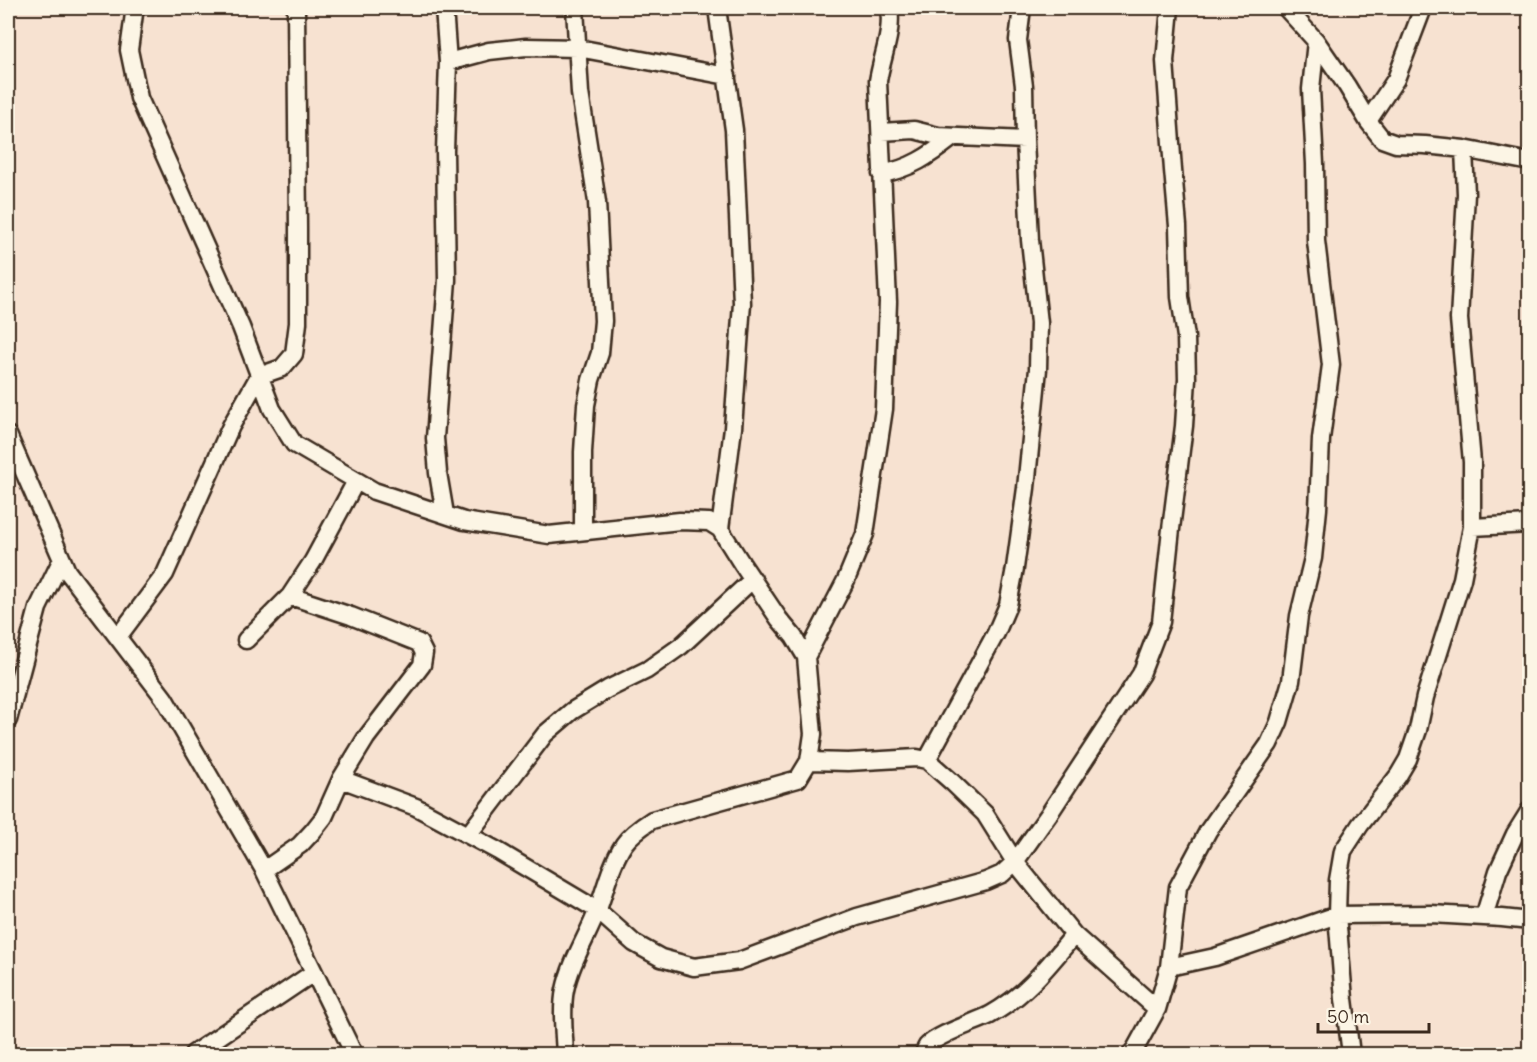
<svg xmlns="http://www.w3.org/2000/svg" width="1537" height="1062" font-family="Delius,sans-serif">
<rect width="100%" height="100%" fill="#f7e2d1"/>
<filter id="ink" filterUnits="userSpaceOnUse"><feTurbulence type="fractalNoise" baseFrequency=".0167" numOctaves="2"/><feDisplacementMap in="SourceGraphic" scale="12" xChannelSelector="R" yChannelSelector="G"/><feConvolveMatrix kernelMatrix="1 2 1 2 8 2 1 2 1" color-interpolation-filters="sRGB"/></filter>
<g filter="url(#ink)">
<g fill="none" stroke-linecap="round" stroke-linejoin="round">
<defs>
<path id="minor" d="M 136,8 L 134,14 L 129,50 L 139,98 L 241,327 L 272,409 L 294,444 L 374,491 L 464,521 L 549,535 L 680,521 L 709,522 L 720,529 L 742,564 L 779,619 L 794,637 L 806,657 L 813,734 L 809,761 L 798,779 L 652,820 C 641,827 631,834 624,844 C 611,864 606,887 598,909 C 588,936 571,961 565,990 C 561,1009 564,1034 565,1054
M 444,8 L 448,62 L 445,151 L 447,280 L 435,438 L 438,473 L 445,514
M 575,8 L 580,93 L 597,202 L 603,321 L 600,353 L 591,380 L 586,405 L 583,452 L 583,531
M 717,8 L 734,130 L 742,303 L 733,428 L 720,529
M 1286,8 L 1316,41 L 1347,86 L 1368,121 L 1382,139 L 1396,144 L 1425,145 L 1464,149 L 1530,162
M 448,62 L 489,51 L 526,47 L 578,48 L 727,76
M 1368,121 L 1396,79 L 1423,8
M 881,132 L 914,130 L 938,136 L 1025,140
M 881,174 C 910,169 929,156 952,138
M 8,435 L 67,571 L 164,698 L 264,870 L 354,1054
M 1472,527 L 1530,524
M 118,637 L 165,574 L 231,426 L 259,376 L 282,368 L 294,354 L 298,323 L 298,228 L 296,8
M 246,640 L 290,596 L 313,561 L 356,481
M 806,657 L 846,580 L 865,534 L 884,409 L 888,302 L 878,81 C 882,56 893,33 889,8
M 8,720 L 38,608 L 62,559
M 927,760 L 996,633 L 1008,605 L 1015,568 L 1026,488 L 1038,369 L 1039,323 L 1030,240 L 1025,140 L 1024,86 L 1018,40 L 1022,8
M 809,761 L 848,762 L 917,758 L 927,760 L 952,782 L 985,814 L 1015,862 L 1074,935 L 1157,1009
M 341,779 L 416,807 L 498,851 L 597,910 L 634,943 L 661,958 L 694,967 L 739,961 L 857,917 L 986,881 L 1002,874 L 1015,862 L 1049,814 L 1141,674 L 1161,622 L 1171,529 L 1184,426 L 1187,379 L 1186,337 L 1180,297 L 1178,226 L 1173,170 L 1165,61 L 1170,8
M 468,835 L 545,734 L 572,711 L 608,689 L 647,670 L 681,646 L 753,579
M 264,870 L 300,845 L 313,831 L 324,817 L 341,779 L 366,738 L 422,665 L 424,653 L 419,643 L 351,616 L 290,596
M 1484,917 L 1498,871 L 1515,834 L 1530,810
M 1169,967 L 1215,957 L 1337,915 L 1431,914 L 1502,918 L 1530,921
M 193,1054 L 313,973
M 924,1054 C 925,1051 925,1049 927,1046 C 938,1034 974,1023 990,1015 C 1026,995 1048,966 1074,935
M 1131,1054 L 1135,1049 L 1157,1009 L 1169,967 L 1178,887 L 1208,831 L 1269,744 L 1279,722 L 1291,681 L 1299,616 L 1313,558 L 1318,509 L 1321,439 L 1331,365 L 1316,241 L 1315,164 L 1311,89 L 1316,41
M 1351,1054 L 1344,999 L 1337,915 L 1338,880 L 1343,851 L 1360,825 L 1398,776 L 1408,759 L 1418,730 L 1425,697 L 1462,579 L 1472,527 L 1472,462 L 1459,319 L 1466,194 L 1464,149"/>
</defs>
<!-- minor casing -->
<use href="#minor" stroke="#3b2a1e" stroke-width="21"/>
<!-- minor -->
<use href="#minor" stroke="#fcf5e5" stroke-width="16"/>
</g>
</g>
<!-- margin -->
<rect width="1537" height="1062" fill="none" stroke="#fcf5e5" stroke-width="30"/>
<rect x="15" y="15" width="1507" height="1032" fill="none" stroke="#3b2a1e" stroke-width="2" filter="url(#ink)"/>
<!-- scale -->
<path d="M1318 1023v9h111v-9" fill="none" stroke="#3b2a1e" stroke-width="3"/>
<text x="1327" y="1023" font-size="18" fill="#3b2a1e" stroke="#fcf5e5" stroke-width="4.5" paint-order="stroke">50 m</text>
</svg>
